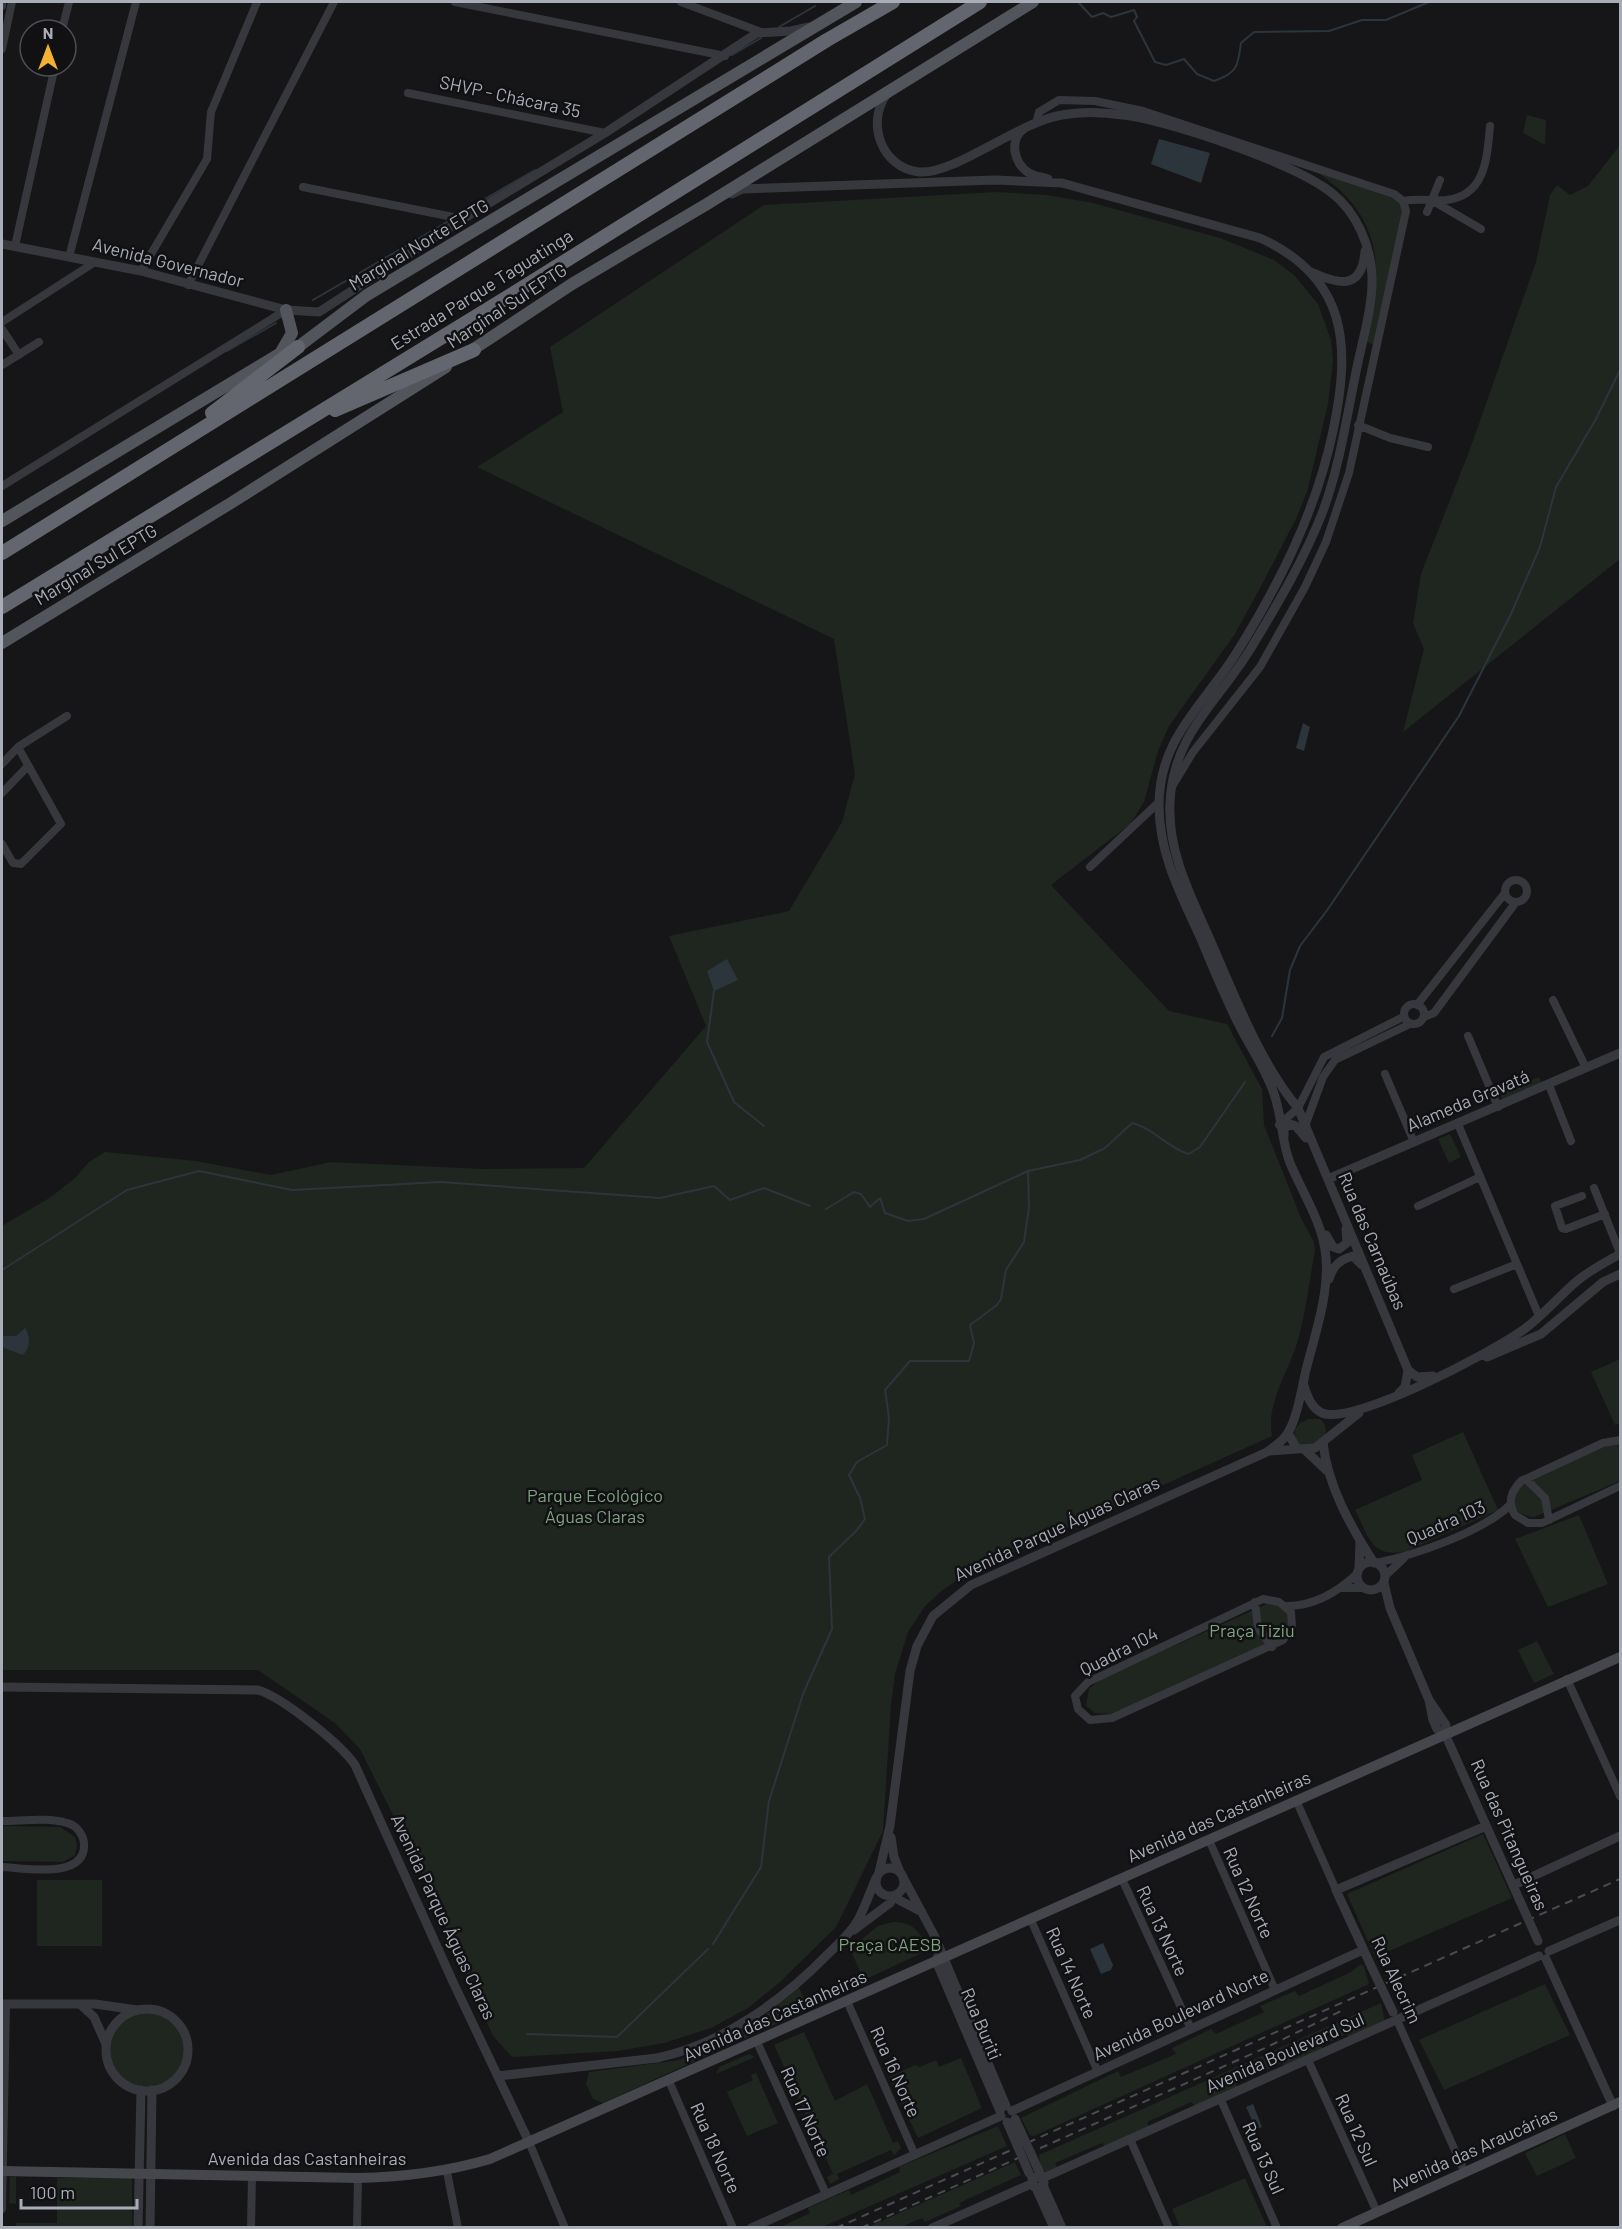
<svg xmlns="http://www.w3.org/2000/svg" width="1622" height="2229" font-family="Barlow,sans-serif">
<rect width="100%" height="100%" fill="#161618"/>
<!-- green -->
<path fill="#1e261f" d="M 1527,115 L 1546,120 L 1545,145 L 1523,133 Z
M 1620,145 L 1620,559 L 1403,732 L 1424,649 L 1413,623 L 1421,574 L 1470,449 L 1536,262 L 1550,195 L 1557,185 L 1570,195 L 1588,186 Z
M 1314,169 L 1394,195 L 1402,202 L 1404,211 L 1374,345 L 1367,342 C 1378,290 1387,240 1346,196 C 1337,186 1324,178 1314,169 Z
M 996,192 L 1047,195 L 1093,203 L 1220,238 L 1274,260 L 1294,275 L 1318,304 L 1331,340 L 1333,361 L 1328,404 L 1307,492 L 1296,519 L 1260,588 L 1235,634 L 1169,726 L 1158,751 L 1144,802 L 1130,824 L 1051,885 L 1169,1011 L 1227,1024 L 1262,1089 L 1264,1125 L 1301,1218 L 1314,1242 L 1315,1251 C 1309,1281 1306,1314 1297,1343 C 1288,1373 1266,1403 1272,1436 L 968,1573 L 944,1589 L 925,1606 L 908,1632 L 895,1674 L 891,1705 L 883,1831 L 836,1927 L 779,1983 L 748,2008 L 711,2028 L 664,2043 L 618,2051 L 512,2057 L 493,2036 L 419,1867 L 360,1749 L 335,1723 L 258,1670 L 2,1670 L 2,1226 L 51,1197 L 75,1178 L 89,1162 L 105,1152 L 196,1161 L 271,1175 L 331,1162 L 483,1169 L 584,1168 L 706,1026 L 669,936 L 789,911 L 842,822 L 855,774 L 834,639 L 477,467 L 563,412 L 550,347 L 764,205 Z
M 1539,1077 L 1541,1082 L 1502,1099 L 1500,1093 Z
M 1450,1134 L 1461,1157 L 1449,1163 L 1438,1139 Z
M 1620,1359 L 1620,1423 L 1615,1425 L 1591,1372 Z
M 1308,1419 L 1320,1419 C 1326,1424 1327,1429 1325,1436 L 1313,1446 L 1297,1444 L 1294,1430 L 1300,1423 Z
M 1463,1432 L 1498,1510 L 1407,1551 C 1371,1559 1369,1537 1355,1510 L 1422,1480 L 1412,1455 Z
M 1620,1444 L 1620,1481 L 1534,1517 C 1510,1514 1510,1500 1522,1483 L 1609,1445 Z
M 1579,1515 L 1608,1584 L 1548,1607 L 1515,1539 Z
M 1267,1604 L 1281,1605 L 1290,1612 L 1288,1634 L 1112,1714 L 1095,1713 L 1086,1706 L 1089,1689 L 1099,1680 Z
M 1537,1641 L 1554,1674 L 1534,1683 L 1518,1650 Z
M 2,1826 L 60,1827 L 75,1837 L 77,1846 L 75,1855 L 63,1862 L 2,1861 Z
M 1483,1834 L 1512,1898 L 1375,1957 L 1347,1894 Z
M 37,1880 L 102,1880 L 102,1946 L 37,1946 Z
M 893,1922 C 911,1922 920,1930 926,1946 L 924,1952 L 864,1980 L 850,1949 L 878,1926 Z
M 1361,1964 L 1364,1966 L 1369,1984 L 1034,2136 L 1030,2135 L 1021,2118 L 1118,2071 L 1121,2077 L 1176,2054 L 1172,2048 L 1211,2029 L 1216,2034 L 1264,2012 L 1260,2006 L 1295,1991 L 1299,1996 L 1351,1972 Z
M 1545,1984 L 1570,2035 L 1444,2090 L 1419,2040 Z
M 799,1988 L 809,2009 L 603,2103 L 593,2099 L 586,2084 L 589,2072 L 680,2060 L 754,2024 Z
M 1381,2003 L 1385,2022 L 1350,2038 L 1346,2034 L 1321,2046 L 1322,2049 L 1285,2066 L 1282,2063 L 1236,2082 L 1237,2087 L 1195,2106 L 1191,2102 L 1147,2122 L 1149,2126 L 1105,2147 L 1102,2143 L 1055,2163 L 1058,2169 L 1045,2172 L 1041,2169 L 1039,2155 Z
M109 2050a39 39 0 1 1 78 0a39 39 0 1 1-78 0Z
M 804,2032 L 835,2101 L 867,2084 L 893,2143 L 898,2141 L 901,2148 L 894,2155 L 891,2150 L 837,2174 L 839,2179 L 830,2184 L 827,2177 L 833,2174 L 774,2045 Z
M 749,2054 L 755,2057 L 716,2074 L 719,2067 Z
M 961,2058 L 982,2108 L 918,2138 L 889,2077 L 915,2065 L 920,2067 L 936,2060 L 939,2067 Z
M 756,2073 L 778,2123 L 747,2136 L 727,2092 L 753,2080 L 751,2075 Z
M 998,2126 L 1007,2146 L 822,2227 L 778,2228 L 810,2213 L 808,2208 L 849,2190 L 851,2195 L 900,2172 L 899,2167 Z
M 1565,2134 L 1576,2158 L 1537,2176 L 1525,2153 Z
M 1015,2162 L 1021,2175 L 959,2203 L 961,2206 L 925,2222 L 922,2218 L 901,2227 L 868,2227 Z
M 10,2177 L 16,2177 L 16,2204 L 9,2203 Z
M 57,2178 L 132,2178 L 132,2227 L 16,2228 L 16,2223 L 57,2223 Z
M 1245,2178 L 1267,2227 L 1180,2227 L 1172,2209 Z"/>
<!-- water -->
<path fill="#2c353c" d="M 1159,139 L 1210,153 L 1201,183 L 1151,164 Z
M 1303,723 L 1310,727 L 1304,751 L 1296,748 Z
M 727,959 L 738,980 L 714,991 L 707,971 Z
M 25,1328 C 31,1337 30,1348 23,1355 L 2,1347 L 2,1336 L 16,1336 Z
M 1103,1943 L 1113,1965 L 1111,1970 L 1101,1974 L 1090,1949 Z
M 1253,2104 L 1262,2127 L 1256,2129 L 1246,2107 Z"/>
<g fill="none" stroke-linecap="round" stroke-linejoin="round">
<!-- stream -->
<path stroke="#2c353c" stroke-width="2" d="M 1078,2 L 1092,17 L 1103,13 L 1111,17 L 1134,10 L 1137,17 L 1134,21 L 1155,62 L 1166,65 L 1184,59 L 1197,74 L 1214,81 C 1237,73 1238,67 1241,43 L 1254,32 L 1329,31 L 1362,20 L 1386,20 L 1429,2
M 779,27 L 815,6
M 732,55 L 761,38
M 461,213 L 535,170
M 313,300 L 447,222
M 227,351 L 276,323
M 714,991 L 707,1042 L 734,1102 L 764,1126
M 1272,1036 L 1282,1018 L 1290,970 L 1300,946 L 1328,909 L 1459,716 L 1511,614 L 1540,547 L 1556,487 L 1596,419 L 1620,370
M 826,1209 L 854,1192 L 861,1194 L 870,1207 L 880,1198 L 885,1213 L 908,1221 L 924,1219 L 1028,1171
M 2,1270 L 127,1190 L 199,1171 L 292,1190 L 441,1182 L 660,1198 L 714,1186 L 730,1200 L 764,1188 L 810,1206
M 713,1944 L 761,1867 L 769,1801 L 803,1694 L 832,1629 L 829,1557 L 857,1530 L 865,1519 L 860,1498 L 849,1475 L 857,1462 L 887,1445 L 889,1418 L 885,1390 L 910,1361 L 969,1361 L 974,1343 L 970,1325 L 997,1305 L 1001,1299 L 1006,1270 L 1024,1242 L 1029,1207 L 1028,1171 L 1080,1160 L 1105,1148 L 1132,1123 C 1154,1128 1167,1148 1189,1154 L 1200,1147 L 1245,1082
M 527,2034 L 617,2037 L 708,1949"/>
<!-- minor -->
<path stroke="#37383d" stroke-width="8" d="M 455,2 L 725,56
M 681,2 L 761,32
M 2,6 L 2,2
M 62,30 L 69,2
M 2,49 L 12,2
M 408,93 L 605,133
M 1037,120 L 1039,112 L 1059,100 L 1095,101 L 1143,111 L 1394,194 L 1403,201 L 1406,211 L 1349,473 L 1326,542 L 1305,587 L 1260,667 L 1193,752 L 1173,785
M 303,187 L 463,219
M 1403,201 C 1417,198 1432,201 1446,200 C 1486,196 1487,157 1490,126
M 1433,201 L 1481,229
M 1427,212 L 1440,180
M 15,246 L 55,66
M 69,257 L 136,2
M 141,271 L 207,159 L 211,112 L 257,2
M 188,285 L 334,2
M 2,322 L 95,262
M 2,329 L 19,355
M 2,365 L 39,342
M 1358,425 L 1390,438 L 1428,447
M 2,486 L 286,310
M 2,764 L 18,747 L 67,716
M 2,793 L 28,766
M 2,844 L 13,863 L 21,864 L 61,824 L 18,747
M 1090,867 L 1159,802
M1505 891a11 11 0 1 1 22 0a11 11 0 1 1-22 0Z
M 1553,1000 L 1586,1068
M1404 1014a10 10 0 1 1 20 0a10 10 0 1 1-20 0Z
M 1417,1005 L 1505,893
M 1424,1017 L 1434,1013 L 1516,902
M 1468,1036 L 1498,1107
M 1385,1074 L 1414,1142
M 1549,1085 L 1571,1141
M 1458,1124 L 1539,1316
M 1279,1125 L 1298,1108 L 1324,1057 L 1403,1017
M 1305,1126 L 1323,1077 L 1335,1060 L 1410,1024
M 1594,1188 L 1620,1253
M 1582,1196 L 1555,1206 L 1562,1228 L 1566,1229 L 1605,1214
M 1418,1206 L 1480,1177
M 1454,1289 L 1517,1264
M 1620,1440 L 1603,1443 L 1521,1481 C 1511,1492 1507,1502 1515,1515 L 1528,1523 L 1542,1523 L 1620,1486
M 1526,1479 L 1545,1498 L 1549,1520
M 1376,1563 C 1415,1555 1482,1532 1510,1505
M 1385,1576 L 1404,1558
M 1342,1588 L 1364,1588
M 1263,1599 L 1279,1602 L 1291,1612 L 1292,1626 L 1283,1640 L 1112,1718 L 1090,1720 L 1078,1709 L 1075,1696 L 1088,1682 Z
M 1255,1602 L 1258,1628 L 1272,1647
M 1287,1606 C 1314,1606 1339,1591 1358,1573
M 1567,1679 L 1620,1796
M 1296,1800 L 1336,1890
M 2,1821 C 21,1821 48,1817 67,1823 C 76,1825 83,1834 84,1843 C 87,1880 25,1868 2,1867
M 1209,1840 L 1275,1990
M 1122,1879 L 1191,2029
M 1031,1920 L 1098,2072
M 847,2001 L 915,2155
M 1397,2020 L 1465,2173
M 757,2042 L 826,2194
M 1308,2060 L 1377,2212
M 669,2081 L 733,2228
M 1221,2100 L 1277,2228
M 1130,2139 L 1169,2228
M 529,2142 L 565,2228
M 447,2172 L 458,2228
M 2,2209 L 6,2004
M 251,2228 L 252,2177
M 357,2228 L 358,2178"/>
<!-- tertiary -->
<path stroke="#37383d" stroke-width="9" d="M 886,95 C 866,124 882,168 919,172 C 954,175 1018,122 1062,115 C 1082,111 1103,112 1123,115 C 1169,120 1299,165 1333,194 C 1356,212 1371,246 1372,276 C 1373,306 1363,338 1357,367 C 1347,415 1340,465 1323,511 C 1305,558 1277,605 1251,648 C 1218,703 1173,733 1170,803 C 1167,858 1198,909 1218,958 C 1239,1007 1264,1068 1298,1108 L 1408,1370 L 1405,1387 L 1399,1393
M 1025,128 C 1008,139 1014,164 1029,173 C 1034,176 1042,177 1048,179
M 732,194 L 742,189 L 995,180 L 1062,183 L 1260,238 C 1348,278 1351,346 1333,431 C 1316,511 1280,583 1237,652 C 1205,704 1159,737 1159,805 C 1159,855 1181,895 1201,939 C 1213,968 1225,997 1239,1025 C 1250,1047 1265,1068 1273,1091 C 1282,1114 1281,1140 1290,1163 C 1303,1194 1323,1223 1326,1257 C 1329,1295 1315,1334 1306,1370 C 1302,1387 1297,1420 1287,1434 C 1283,1441 1274,1447 1267,1452 L 971,1585 L 933,1616 L 917,1646 L 910,1671 L 890,1826 L 879,1872
M 2,244 L 141,271 L 286,310 L 319,312 L 463,219 L 605,133 L 757,33 L 791,31 L 809,27
M 1309,271 C 1337,284 1362,292 1365,251
M 1284,1136 L 1284,1129 L 1290,1124 L 1296,1126 L 1306,1138
M 1328,1179 L 1620,1053
M 1326,1235 L 1333,1247 L 1339,1249 L 1347,1243 L 1346,1229
M 1329,1279 C 1333,1266 1339,1260 1353,1256 L 1362,1265
M 1487,1357 L 1541,1334 L 1603,1282 L 1620,1274
M 1408,1370 L 1417,1377 L 1433,1376
M 1303,1383 C 1307,1395 1310,1407 1322,1413 C 1353,1426 1494,1351 1523,1330 C 1543,1316 1559,1296 1577,1281 C 1590,1270 1606,1262 1620,1254
M 1288,1433 L 1297,1449 L 1315,1448 L 1359,1413
M 1323,1442 C 1327,1485 1351,1527 1374,1563
M 1305,1450 L 1326,1470
M 1269,1451 L 1297,1449
M1357 1576a14 14 0 1 1 28 0a14 14 0 1 1-28 0Z
M 1359,1569 L 1360,1541
M 1384,1583 L 1390,1608 L 1429,1700 L 1433,1720 L 1437,1729 L 1445,1734
M 2,1687 L 258,1690 C 282,1697 341,1744 355,1765 L 453,1982 L 529,2142
M 1429,1700 L 1446,1725 L 1445,1734 L 1520,1901
M 891,1837 L 894,1857 L 900,1872
M876 1882a14 14 0 1 1 28 0a14 14 0 1 1-28 0Z
M 904,1879 L 935,1937 L 1006,2106
M 1514,1885 L 1620,1836
M 896,1895 L 899,1900 L 922,1912
M 854,1930 L 890,1903 L 895,1895
M 1549,1951 L 1620,1920
M 938,1956 L 936,1961 L 1000,2111
M 1546,1959 L 1613,2106
M 1372,1968 L 1336,1890 L 1486,1826
M 2,2004 L 95,2004 L 137,2010
M 81,2005 L 94,2017 L 106,2044
M106 2050a41 41 0 1 1 82 0a41 41 0 1 1-82 0Z
M 498,2076 L 657,2058 C 722,2044 781,2002 827,1955 C 838,1944 851,1933 858,1920 C 865,1907 870,1892 876,1878
M 1012,2111 L 1363,1950
M 1038,2169 L 1044,2183 L 1040,2188 L 1034,2187 L 1032,2178 L 1041,2176
M 1043,2178 L 1539,1956
M 1043,2185 L 1062,2228
M 1036,2188 L 1054,2228
M 138,2228 L 141,2090
M 150,2228 L 152,2090
M 751,2228 L 1001,2116
M 932,2228 L 1031,2184"/>
<!-- secondary -->
<path stroke="#45474d" stroke-width="10" d="M 2,2171 L 358,2178 C 404,2177 446,2172 490,2159 L 1620,1657
M 1342,2228 L 1620,2102"/>
<!-- primary -->
<path stroke="#53555c" stroke-width="12" d="M 281,352 L 292,333 L 286,310
M 466,354 L 572,284 L 707,204 L 1033,2
M 2,521 L 281,353 L 298,347 L 367,295 L 856,2
M 2,643 L 231,503 L 446,367"/>
<!-- motorway -->
<path stroke="#63666e" stroke-width="14" d="M 335,410 L 474,350
M 212,413 L 298,347
M 2,553 L 827,40 L 893,2
M 2,607 L 514,293 L 980,2"/>
<!-- rail -->
<path stroke="#4a4c52" stroke-width="2" stroke-dasharray="8 6" stroke-linecap="butt" d="M 836,2228 L 1620,1879
M 861,2228 L 1265,2048 L 1345,2009"/>
<!-- tertiary-bridge -->
<path stroke="#37383d" stroke-width="9" d="M 1520,1901 L 1538,1941
M 1372,1968 L 1393,2012
M 1015,2119 L 1038,2169
M 1007,2122 L 1029,2173"/>
</g>
<g text-anchor="middle" stroke-width="5" stroke-linejoin="round" paint-order="stroke">
<!-- street labels -->
<g font-size="18" fill="#a8adb8" stroke="#111113">
<text transform="translate(510 97) rotate(12)" y="6">SHVP - Chácara 35</text>
<text transform="translate(419 245) rotate(-31)" y="6">Marginal Norte EPTG</text>
<text transform="translate(168 263) rotate(14)" y="6">Avenida Governador</text>
<text transform="translate(482 290) rotate(-32)" y="6">Estrada Parque Taguatinga</text>
<text transform="translate(507 306) rotate(-33)" y="6">Marginal Sul EPTG</text>
<text transform="translate(96 565) rotate(-31)" y="6">Marginal Sul EPTG</text>
<text transform="translate(1468 1101) rotate(-23)" y="6">Alameda Gravatá</text>
<text transform="translate(1372 1241) rotate(67)" y="6">Rua das Carnaúbas</text>
<text transform="translate(1446 1523) rotate(-24)" y="6">Quadra 103</text>
<text transform="translate(1057 1529) rotate(-25)" y="6">Avenida Parque Águas Claras</text>
<text transform="translate(1119 1652) rotate(-27)" y="6">Quadra 104</text>
<text transform="translate(1219 1817) rotate(-24)" y="6">Avenida das Castanheiras</text>
<text transform="translate(1509 1835) rotate(66)" y="6">Rua das Pitangueiras</text>
<text transform="translate(1248 1893) rotate(66)" y="6">Rua 12 Norte</text>
<text transform="translate(443 1917) rotate(65)" y="6">Avenida Parque Águas Claras</text>
<text transform="translate(1162 1931) rotate(65)" y="6">Rua 13 Norte</text>
<text transform="translate(1071 1973) rotate(66)" y="6">Rua 14 Norte</text>
<text transform="translate(1396 1980) rotate(65)" y="6">Rua Alecrim</text>
<text transform="translate(1181 2015) rotate(-25)" y="6">Avenida Boulevard Norte</text>
<text transform="translate(775 2016) rotate(-24)" y="6">Avenida das Castanheiras</text>
<text transform="translate(981 2024) rotate(67)" y="6">Rua Buriti</text>
<text transform="translate(1285 2053) rotate(-24)" y="6">Avenida Boulevard Sul</text>
<text transform="translate(895 2072) rotate(66)" y="6">Rua 16 Norte</text>
<text transform="translate(805 2112) rotate(66)" y="6">Rua 17 Norte</text>
<text transform="translate(1356 2130) rotate(66)" y="6">Rua 12 Sul</text>
<text transform="translate(715 2148) rotate(66)" y="6">Rua 18 Norte</text>
<text transform="translate(1474 2150) rotate(-24)" y="6">Avenida das Araucárias</text>
<text transform="translate(1263 2158) rotate(66)" y="6">Rua 13 Sul</text>
<text x="307" y="2165">Avenida das Castanheiras</text>
</g>
<!-- park labels -->
<g font-size="18" fill="#7fa381" stroke="#111113">
<text x="595" y="1502">Parque Ecológico<tspan x="595" dy="21">Águas Claras</tspan></text>
<text x="1252" y="1637">Praça Tiziu</text>
<text x="890" y="1951">Praça CAESB</text>
</g>
</g>
<!-- border -->
<rect width="1622" height="2229" fill="none" stroke="#a8adb8" stroke-width="6"/>
<!-- north arrow -->
<g transform="translate(48 48)"><circle r="28" fill="#111113" stroke="#4d4f55" stroke-width="1.5"/>
<path d="M0-4.5L10 22L0 15L-10 22Z" fill="#f2b134"/>
<text y="-9" font-size="16" font-weight="bold" text-anchor="middle" fill="#a8adb8">N</text>
</g>
<!-- scale -->
<path d="M21 2199v9h116v-9" fill="none" stroke="#a8adb8" stroke-width="3"/>
<text x="30" y="2199" font-size="18" fill="#a8adb8" stroke="#111113" stroke-width="4.5" paint-order="stroke">100 m</text>
</svg>
